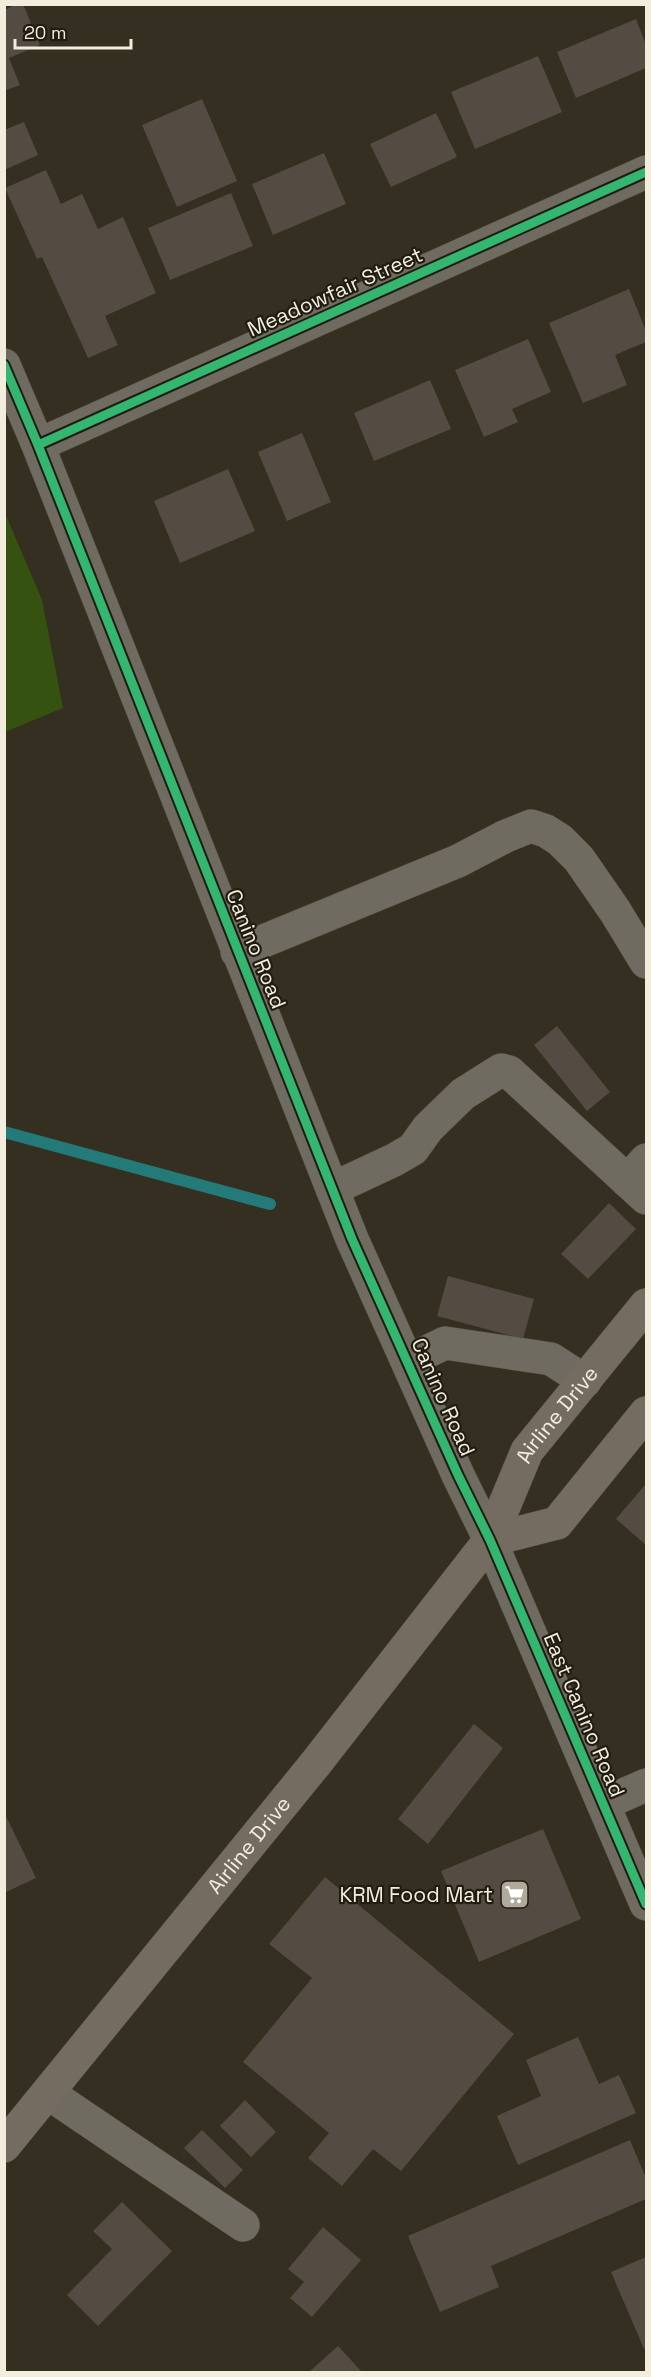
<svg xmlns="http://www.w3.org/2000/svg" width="651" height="2377" font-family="'Space Grotesk',sans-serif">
<rect width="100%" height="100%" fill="#342f20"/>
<!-- green -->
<path fill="#365210" d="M 5,513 L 42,600 L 63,708 L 5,732 Z"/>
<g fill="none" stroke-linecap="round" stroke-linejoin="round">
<!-- stream -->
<path stroke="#247a79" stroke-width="12" d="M 4,1132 L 270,1204"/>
</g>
<!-- building -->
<path fill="#544b43" d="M 17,4 L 23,4 L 40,45 L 9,58 L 20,85 L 4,91 L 4,10 Z
M 636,19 L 646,45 L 646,68 L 576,98 L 557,52 Z
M 538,56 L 562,112 L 475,149 L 451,92 Z
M 202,99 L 237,181 L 177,207 L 142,125 Z
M 436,113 L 457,157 L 391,187 L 370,144 Z
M 24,122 L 38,155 L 4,170 L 4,130 Z
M 324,153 L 346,204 L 273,235 L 252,184 Z
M 46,170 L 61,204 L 82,194 L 98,229 L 123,217 L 156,293 L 105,316 L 118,345 L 88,358 L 42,257 L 37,259 L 5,188 Z
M 231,193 L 253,246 L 170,280 L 148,228 Z
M 629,289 L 646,331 L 646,342 L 615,355 L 627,385 L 583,403 L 549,323 Z
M 528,339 L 551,392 L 512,409 L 518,422 L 484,437 L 455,370 Z
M 430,380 L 451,429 L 374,461 L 354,413 Z
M 302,433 L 331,502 L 287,521 L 258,452 Z
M 228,469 L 255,531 L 180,563 L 154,501 Z
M 557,1026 L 610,1092 L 587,1111 L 534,1045 Z
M 609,1203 L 636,1229 L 588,1279 L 561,1254 Z
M 448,1276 L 534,1299 L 523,1339 L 437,1316 Z
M 645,1485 L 646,1487 L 646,1545 L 616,1519 Z
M 474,1724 L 503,1748 L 428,1844 L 398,1819 Z
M 4,1812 L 36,1878 L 4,1893 Z
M 543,1829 L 581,1919 L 479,1962 L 441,1871 Z
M 325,1877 L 514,2034 L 401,2171 L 373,2149 L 342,2186 L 308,2158 L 329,2133 L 243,2062 L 312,1978 L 269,1944 Z
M 578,2037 L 599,2084 L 619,2075 L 636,2113 L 518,2165 L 497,2116 L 541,2096 L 526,2060 Z
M 245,2100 L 276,2132 L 251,2157 L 220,2126 Z
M 202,2130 L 243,2170 L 225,2188 L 184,2148 Z
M 630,2140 L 646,2178 L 646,2199 L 491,2266 L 499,2287 L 440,2312 L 408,2236 Z
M 122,2202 L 172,2251 L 98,2326 L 67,2295 L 112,2249 L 93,2231 Z
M 323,2227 L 361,2260 L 312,2317 L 290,2298 L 304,2282 L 288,2269 Z
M 646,2257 L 646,2348 L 644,2349 L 611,2272 Z
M 338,2346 L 362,2372 L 309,2372 Z"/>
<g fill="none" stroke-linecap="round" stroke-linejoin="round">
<defs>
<path id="minor" d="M 4,365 L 38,445 L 352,1239 L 458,1475 L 490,1540 L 646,1904
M 38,445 L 646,172
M 237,952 L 458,861 L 506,836 L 531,826 L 546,831 L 560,840 L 579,859 L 615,911 L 646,962
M 627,1181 L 646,1160
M 332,1189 L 394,1160 L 413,1149 L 428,1128 L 463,1094 L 501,1070 L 509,1072 L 646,1198
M 408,1361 L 445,1343 L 551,1359 L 585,1381
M 603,1804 L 646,1785
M 48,2093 L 243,2225"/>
<g id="major">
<path d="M 490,1540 L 557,1523 L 646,1413"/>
<path id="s1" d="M 4,2146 L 316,1763 L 490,1540 L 527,1451 L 646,1305"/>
</g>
</defs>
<!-- minor casing -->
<use href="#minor" stroke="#4e4a3d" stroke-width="34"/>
<!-- major casing -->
<use href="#major" stroke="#4e4a3d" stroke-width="34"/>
<!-- minor -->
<use href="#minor" stroke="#706b61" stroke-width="33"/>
<!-- major -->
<use href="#major" stroke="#756c61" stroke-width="33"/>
<defs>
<path id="cycleway" d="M 4,365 L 38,445 L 352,1239 L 458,1475 L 490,1540 L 646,1904
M 38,445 L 646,172"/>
</defs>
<!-- cycleway casing -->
<use href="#cycleway" stroke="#201c10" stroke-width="13"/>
<!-- cycleway -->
<use href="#cycleway" stroke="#33b770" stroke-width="9"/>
</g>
<!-- icons -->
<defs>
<symbol id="supermarket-square" viewBox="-11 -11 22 22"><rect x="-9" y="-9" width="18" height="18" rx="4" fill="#b0aa9a" stroke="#201c10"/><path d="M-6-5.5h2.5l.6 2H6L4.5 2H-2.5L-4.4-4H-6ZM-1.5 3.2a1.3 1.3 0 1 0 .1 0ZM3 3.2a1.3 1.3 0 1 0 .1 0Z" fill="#fff"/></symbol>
</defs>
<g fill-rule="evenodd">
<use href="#supermarket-square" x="498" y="1878" width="33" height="33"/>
</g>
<g text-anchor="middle" stroke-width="4.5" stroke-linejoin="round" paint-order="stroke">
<!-- street labels -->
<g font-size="21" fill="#f2eddc" stroke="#201c10">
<text transform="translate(335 292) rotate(-24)" y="7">Meadowfair Street</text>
<text transform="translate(256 949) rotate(68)" y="7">Canino Road</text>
<text transform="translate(443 1397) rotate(66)" y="7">Canino Road</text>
<text dy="7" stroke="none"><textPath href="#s1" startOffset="920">Airline Drive</textPath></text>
<text transform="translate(584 1715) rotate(67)" y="7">East Canino Road</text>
<text dy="7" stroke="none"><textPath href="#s1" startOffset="388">Airline Drive</textPath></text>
</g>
<!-- poi labels -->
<g font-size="21" fill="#f2eddc" stroke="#201c10" text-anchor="end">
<text x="493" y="1902">KRM Food Mart</text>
</g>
</g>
<!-- border -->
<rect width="651" height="2377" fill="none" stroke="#f2eddc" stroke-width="12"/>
<!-- scale -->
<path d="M15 39v9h116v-9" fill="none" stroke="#f2eddc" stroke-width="3"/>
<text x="24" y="39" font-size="18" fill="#f2eddc" stroke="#201c10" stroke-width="4.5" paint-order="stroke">20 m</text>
</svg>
